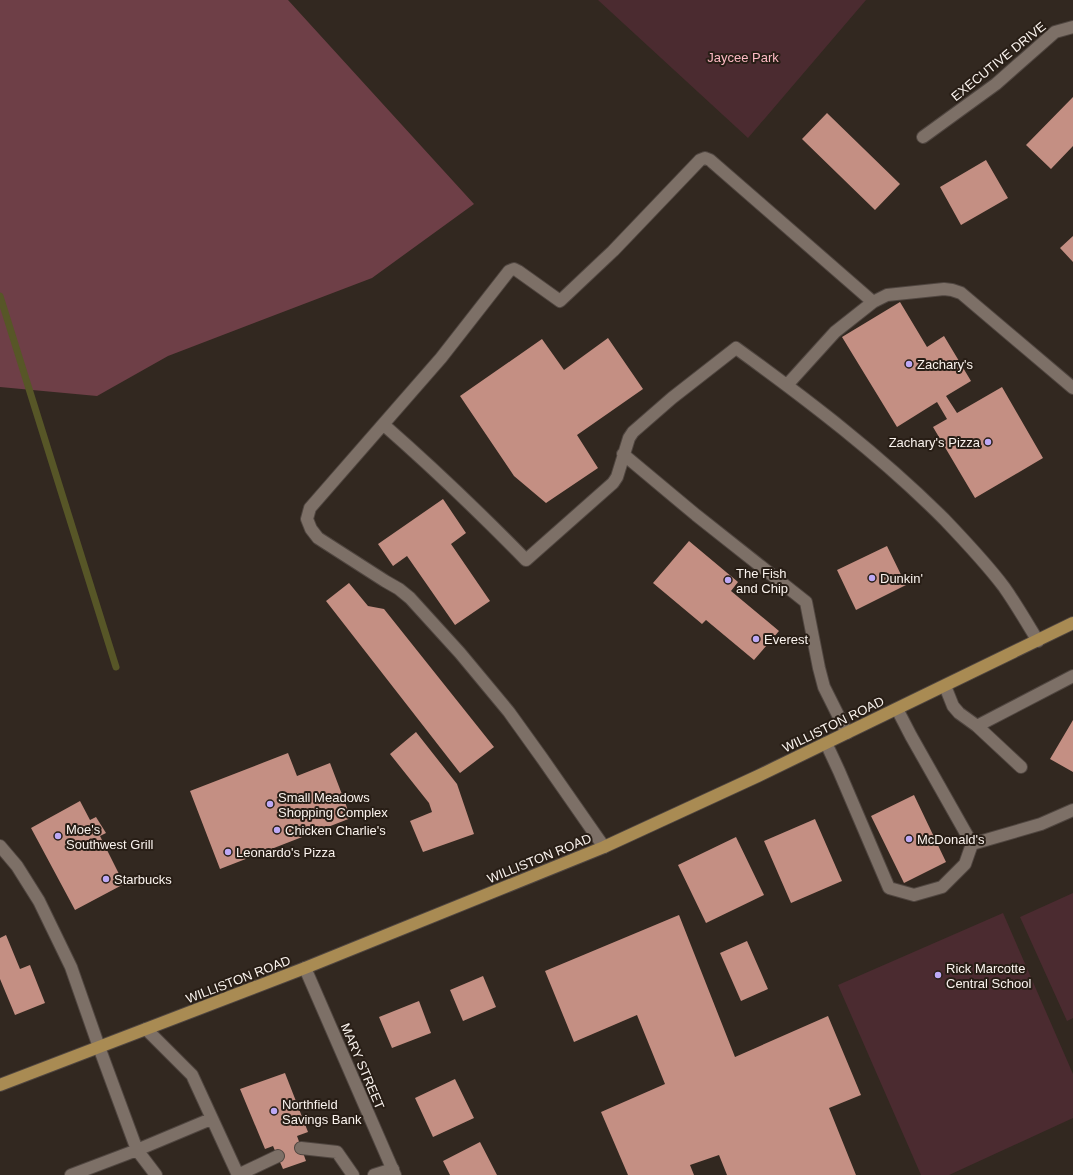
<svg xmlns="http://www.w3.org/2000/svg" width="1073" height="1175" font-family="Arial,sans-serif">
<rect width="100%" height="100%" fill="#322820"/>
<!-- green -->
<path fill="#4b2b30" d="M 598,0 L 866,0 L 748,138 Z
M 1073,893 L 1073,1018 L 1067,1021 L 1020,917 Z
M 1003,913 L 1073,1074 L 1073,1118 L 949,1175 L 921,1175 L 838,985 Z"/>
<!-- forest -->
<path fill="#6e3f47" d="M 0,0 L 288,0 L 474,204 L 372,278 L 168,356 L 97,396 L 0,387 Z"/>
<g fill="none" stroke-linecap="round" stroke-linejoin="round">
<!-- stream -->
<path stroke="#575627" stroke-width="7" d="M 0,296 L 116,667"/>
</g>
<!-- building -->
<path fill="#c48f83" d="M 1073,97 L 1073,146 L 1051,169 L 1026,145 Z
M 827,113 L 900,184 L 875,210 L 802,139 Z
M 986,160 L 1008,198 L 961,225 L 940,187 Z
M 1073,236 L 1073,262 L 1060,248 Z
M 900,302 L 927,347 L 944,336 L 971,381 L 946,396 L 957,413 L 1002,387 L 1043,458 L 975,498 L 933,427 L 947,419 L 937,402 L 897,427 L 842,337 Z
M 608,338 L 643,389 L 577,435 L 598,468 L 546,503 L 514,476 L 460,396 L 542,339 L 564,370 Z
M 443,499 L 466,533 L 451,544 L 490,601 L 455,625 L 407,556 L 393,566 L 378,544 Z
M 689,541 L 738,582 L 731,591 L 779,631 L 754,660 L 706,620 L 702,624 L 653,583 Z
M 887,546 L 906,585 L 856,610 L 837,570 Z
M 349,583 L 368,606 L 384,609 L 494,747 L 460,773 L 326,601 Z
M 1073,720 L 1073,772 L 1050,759 Z
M 416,732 L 457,784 L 474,834 L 423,852 L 410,821 L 432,812 L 429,803 L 390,754 Z
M 288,753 L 297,776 L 330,763 L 351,818 L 220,869 L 190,791 Z
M 914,795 L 946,862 L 904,883 L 871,816 Z
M 80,801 L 90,820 L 96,817 L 106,833 L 100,836 L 124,884 L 75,910 L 31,828 Z
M 815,819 L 842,881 L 791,903 L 764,841 Z
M 736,837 L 764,895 L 706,923 L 678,865 Z
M 679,915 L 735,1057 L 828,1016 L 861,1095 L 829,1108 L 856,1175 L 727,1175 L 719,1155 L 690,1165 L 694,1175 L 628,1175 L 601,1112 L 665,1084 L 637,1015 L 574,1042 L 545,971 Z
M 6,935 L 20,969 L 30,965 L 45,1003 L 15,1015 L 0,979 L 0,938 Z
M 747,941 L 768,989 L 741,1001 L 720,953 Z
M 483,976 L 496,1007 L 463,1021 L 450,990 Z
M 419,1001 L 431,1033 L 392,1048 L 379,1017 Z
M 285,1073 L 308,1132 L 297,1136 L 306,1161 L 283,1169 L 273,1146 L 265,1149 L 240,1089 Z
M 455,1079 L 474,1118 L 433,1137 L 415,1098 Z
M 480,1142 L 497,1175 L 450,1175 L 443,1161 Z"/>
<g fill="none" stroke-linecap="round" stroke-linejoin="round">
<defs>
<path id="lane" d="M 787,385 L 835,332 L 873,302 L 887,295 L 944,289 L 952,290 L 961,293 L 1073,388
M 384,425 C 433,468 480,513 526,560 L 613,483 L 617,477 L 629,438 L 633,432 L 672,398 L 736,348 C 809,401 880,455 944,519 C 965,541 986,563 1004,587 C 1016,604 1027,623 1038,641
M 623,454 L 696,515 L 806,602 L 819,668 L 824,687 L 847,733
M 945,686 L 953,706 L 959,713 L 977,726 L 1073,676
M 977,726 L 1021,767
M 826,743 L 839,771 L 889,888 L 914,895 L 942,887 L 965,864 L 972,844 L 911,736 L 897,709
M 972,844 L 1041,824 L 1073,810
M 0,846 L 17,866 L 39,901 L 71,967 L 99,1047 L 137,1150 L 156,1175
M 604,847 L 542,758 L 509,712 L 460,653 L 410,598 L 399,589 L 385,581 L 318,538 L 311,529 L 307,519 L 310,508 L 441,358 L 509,271 L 514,269 L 518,271 L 560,301 L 613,251 L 700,160 L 705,158 L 710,160 L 873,302
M 146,1029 L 192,1075 L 238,1175
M 301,1148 L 337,1152 L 353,1175
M 71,1175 L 137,1150 L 211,1119
M 238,1175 L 278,1156
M 374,1175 L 393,1169"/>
<path id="street" d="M 923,137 L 996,84 L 1055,32 L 1073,27
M 305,968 L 395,1175"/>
<path id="primary" d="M 0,1085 L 305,968 L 604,847 L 758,776 L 1073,623"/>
</defs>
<!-- lane casing -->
<use href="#lane" stroke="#504640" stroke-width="14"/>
<!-- street casing -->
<use href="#street" stroke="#504640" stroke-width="14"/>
<!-- primary casing -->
<use href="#primary" stroke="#504640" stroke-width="14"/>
<!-- lane -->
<use href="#lane" stroke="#7d7067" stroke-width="12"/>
<!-- street -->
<use href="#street" stroke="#7d7067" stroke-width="12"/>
<!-- primary -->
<use href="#primary" stroke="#a98b53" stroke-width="12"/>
</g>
<!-- markers -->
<g fill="#bda9f5" stroke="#281e16" stroke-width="1.5">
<circle cx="909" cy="364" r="4"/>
<circle cx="988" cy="442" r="4"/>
<circle cx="872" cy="578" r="4"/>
<circle cx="728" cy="580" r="4"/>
<circle cx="756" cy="639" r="4"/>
<circle cx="270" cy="804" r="4"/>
<circle cx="277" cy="830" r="4"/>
<circle cx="58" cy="836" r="4"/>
<circle cx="909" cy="839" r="4"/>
<circle cx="228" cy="852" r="4"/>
<circle cx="106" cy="879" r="4"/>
<circle cx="938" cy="975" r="4"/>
<circle cx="274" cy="1111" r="4"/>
</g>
<g text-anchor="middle" stroke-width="4" stroke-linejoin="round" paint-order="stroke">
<!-- park labels -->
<g font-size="13" fill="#fcbac3" stroke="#281e16">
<text x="743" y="62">Jaycee Park</text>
</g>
<!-- street labels -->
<g font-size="13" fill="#faf3ee" stroke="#281e16">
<text transform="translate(998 61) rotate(-39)" y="5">EXECUTIVE DRIVE</text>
<text transform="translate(833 724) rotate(-26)" y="5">WILLISTON ROAD</text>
<text transform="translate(539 858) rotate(-22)" y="5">WILLISTON ROAD</text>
<text transform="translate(238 979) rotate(-21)" y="5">WILLISTON ROAD</text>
<text transform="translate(363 1066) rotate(67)" y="5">MARY STREET</text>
</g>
<!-- poi labels -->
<g font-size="13" fill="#faf3ee" stroke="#281e16" text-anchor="start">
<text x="917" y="369">Zachary's</text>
<text x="980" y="447" text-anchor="end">Zachary's Pizza</text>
<text x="736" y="578">The Fish<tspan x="736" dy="15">and Chip</tspan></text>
<text x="880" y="583">Dunkin'</text>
<text x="764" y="644">Everest</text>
<text x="278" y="802">Small Meadows<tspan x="278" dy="15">Shopping Complex</tspan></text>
<text x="66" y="834">Moe's<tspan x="66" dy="15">Southwest Grill</tspan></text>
<text x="285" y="835">Chicken Charlie's</text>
<text x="917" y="844">McDonald's</text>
<text x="236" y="857">Leonardo's Pizza</text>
<text x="114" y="884">Starbucks</text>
<text x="946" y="973">Rick Marcotte<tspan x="946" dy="15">Central School</tspan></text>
<text x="282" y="1109">Northfield<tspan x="282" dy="15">Savings Bank</tspan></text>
</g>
</g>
</svg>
